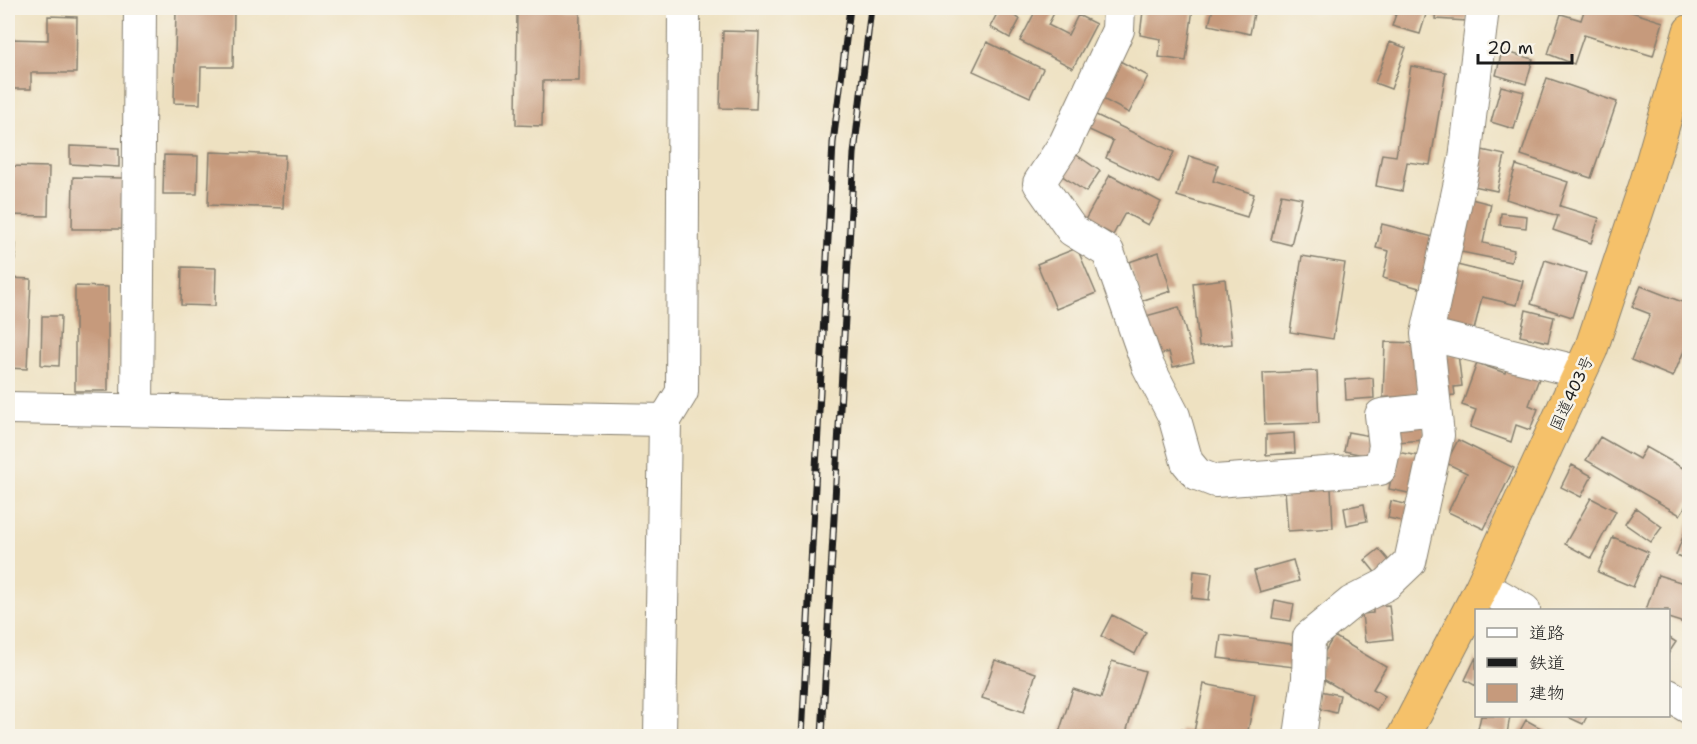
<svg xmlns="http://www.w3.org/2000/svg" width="1697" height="744" font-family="'Shantell Sans','Klee One',sans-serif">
<rect width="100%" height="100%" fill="#f7f3e8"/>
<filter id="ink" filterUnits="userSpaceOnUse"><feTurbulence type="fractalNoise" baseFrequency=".0167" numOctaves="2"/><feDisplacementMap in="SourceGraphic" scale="12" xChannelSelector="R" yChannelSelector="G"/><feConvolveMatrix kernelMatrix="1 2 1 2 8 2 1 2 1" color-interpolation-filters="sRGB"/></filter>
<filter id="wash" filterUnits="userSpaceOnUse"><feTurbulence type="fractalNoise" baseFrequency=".008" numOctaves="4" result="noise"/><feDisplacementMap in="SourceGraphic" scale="24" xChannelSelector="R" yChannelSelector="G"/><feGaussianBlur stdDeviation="1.35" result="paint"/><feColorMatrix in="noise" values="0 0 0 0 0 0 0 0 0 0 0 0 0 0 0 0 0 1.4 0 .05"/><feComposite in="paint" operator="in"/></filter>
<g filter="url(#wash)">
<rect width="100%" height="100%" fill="#eee1c1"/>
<g id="blocks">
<!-- building -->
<path fill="#c69a7c" d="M 517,8 L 580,8 L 579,81 L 543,81 L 542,126 L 516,125 Z
M 1000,8 L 1020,19 L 1010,38 L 990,27 Z
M 1037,8 L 1043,8 L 1054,13 L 1048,25 L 1068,35 L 1078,15 L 1096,24 L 1073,68 L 1020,41 Z
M 1130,8 L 1193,8 L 1186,61 L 1159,57 L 1161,39 L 1140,35 L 1143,11 Z
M 1213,8 L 1255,8 L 1250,34 L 1209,25 Z
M 1398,8 L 1428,8 L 1420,34 L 1392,26 Z
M 1436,8 L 1468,8 L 1467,21 L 1435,19 Z
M 1585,8 L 1619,8 L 1663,22 L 1653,56 L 1584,35 L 1574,64 L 1548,54 L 1561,14 L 1581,20 Z
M 176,10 L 234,11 L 233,67 L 201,67 L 200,104 L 174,103 Z
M 48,16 L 77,17 L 76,73 L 31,73 L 31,89 L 8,89 L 8,39 L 48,40 Z
M 723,31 L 759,32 L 756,109 L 720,108 Z
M 987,42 L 1043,69 L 1030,97 L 973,71 Z
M 1390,42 L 1406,48 L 1391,89 L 1375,83 Z
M 1502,51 L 1533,59 L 1526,84 L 1496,75 Z
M 1118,60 L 1148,76 L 1129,113 L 1099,97 Z
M 1411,66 L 1446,72 L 1430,165 L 1407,162 L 1402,191 L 1376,186 L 1382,154 L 1396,156 Z
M 1547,78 L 1617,102 L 1591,178 L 1521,155 Z
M 1501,86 L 1524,92 L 1514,129 L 1491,122 Z
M 1094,114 L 1174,152 L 1159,183 L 1106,158 L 1113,141 L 1087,129 Z
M 70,146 L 119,148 L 119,167 L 70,164 Z
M 1477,149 L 1505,155 L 1497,191 L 1469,185 Z
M 210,152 L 285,155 L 283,208 L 208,205 Z
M 1075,154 L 1100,171 L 1086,192 L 1061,175 Z
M 164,155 L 198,156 L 197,194 L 163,194 Z
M 1189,156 L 1218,165 L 1213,181 L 1254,194 L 1247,217 L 1177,196 Z
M 1516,165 L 1568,182 L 1560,206 L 1599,218 L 1591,243 L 1553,230 L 1558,216 L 1506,199 Z
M 8,166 L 49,167 L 48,216 L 8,215 Z
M 1110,175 L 1161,202 L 1148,225 L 1125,213 L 1113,235 L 1085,220 Z
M 73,177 L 123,178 L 122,229 L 72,229 Z
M 1281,194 L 1302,198 L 1291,245 L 1271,240 Z
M 1467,198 L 1491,204 L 1483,243 L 1514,250 L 1511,262 L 1456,251 Z
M 1501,213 L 1527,216 L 1526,228 L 1500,225 Z
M 1382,224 L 1437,238 L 1423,289 L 1383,278 L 1389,251 L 1376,248 Z
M 8,244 L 16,244 L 15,260 L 8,259 Z
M 1077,248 L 1096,293 L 1056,309 L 1037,264 Z
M 1159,252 L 1171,291 L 1141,301 L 1129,262 Z
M 1302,256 L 1345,263 L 1333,339 L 1290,332 Z
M 1545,260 L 1586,273 L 1572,317 L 1531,304 Z
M 1453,264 L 1523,281 L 1517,305 L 1482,297 L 1474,330 L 1439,322 Z
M 182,267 L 216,268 L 215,306 L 181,305 Z
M 8,278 L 31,279 L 27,369 L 8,368 Z
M 1225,279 L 1232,344 L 1199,347 L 1193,283 Z
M 75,286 L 108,287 L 108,391 L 75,391 Z
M 1641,286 L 1690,305 L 1690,336 L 1673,377 L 1631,360 L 1650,314 L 1632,307 Z
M 1179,307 L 1194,362 L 1173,367 L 1169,352 L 1157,355 L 1146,316 Z
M 1526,310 L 1554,317 L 1548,342 L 1520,336 Z
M 42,316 L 61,316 L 59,366 L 41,365 Z
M 1385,342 L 1418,343 L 1417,398 L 1383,397 Z
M 1458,354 L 1462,386 L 1454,387 L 1455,395 L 1445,396 L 1441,356 Z
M 1477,363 L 1505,373 L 1508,364 L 1540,376 L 1529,405 L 1538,409 L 1530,430 L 1516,425 L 1511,442 L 1470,427 L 1476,410 L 1462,405 Z
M 1317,371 L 1319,423 L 1265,425 L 1263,373 Z
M 1373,378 L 1374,398 L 1346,400 L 1345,380 Z
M 1424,420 L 1425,440 L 1396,442 L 1395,422 Z
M 1348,432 L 1376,437 L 1373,457 L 1344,451 Z
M 1294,433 L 1295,453 L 1266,455 L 1266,435 Z
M 1600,437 L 1639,459 L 1646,447 L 1690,472 L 1690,499 L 1680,515 L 1586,460 Z
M 1458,440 L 1514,468 L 1484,529 L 1448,512 L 1467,473 L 1446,463 Z
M 1396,452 L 1420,456 L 1413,494 L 1389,489 Z
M 1572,465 L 1592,476 L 1581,497 L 1561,487 Z
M 1331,488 L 1333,528 L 1288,531 L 1285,490 Z
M 1591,498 L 1616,511 L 1591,558 L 1565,544 Z
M 1391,501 L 1410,505 L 1407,522 L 1388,518 Z
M 1364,504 L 1367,521 L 1347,525 L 1344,508 Z
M 1636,508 L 1662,527 L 1651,542 L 1625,524 Z
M 1690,518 L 1690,560 L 1676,555 Z
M 1613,537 L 1648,552 L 1633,587 L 1598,572 Z
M 1379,549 L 1392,564 L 1378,576 L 1365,560 Z
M 1293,560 L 1299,581 L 1260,592 L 1254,571 Z
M 1194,571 L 1212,573 L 1209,600 L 1192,598 Z
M 1658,575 L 1690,585 L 1690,625 L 1668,618 L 1668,610 L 1646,610 Z
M 1275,600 L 1294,604 L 1291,621 L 1272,618 Z
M 1389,605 L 1393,639 L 1365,642 L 1362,614 L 1373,613 L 1373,606 Z
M 1112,615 L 1146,632 L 1135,654 L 1101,636 Z
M 1221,635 L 1297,645 L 1294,667 L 1218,658 Z
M 1334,636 L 1386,667 L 1373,689 L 1385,696 L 1377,710 L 1316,675 L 1326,659 L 1322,656 Z
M 1668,637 L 1676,642 L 1668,654 Z
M 1476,657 L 1476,686 L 1465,680 Z
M 995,660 L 1036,673 L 1024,712 L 982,698 Z
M 1112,661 L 1145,671 L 1125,736 L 1058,736 L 1073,689 L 1101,698 Z
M 1204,684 L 1255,694 L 1247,736 L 1178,736 L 1180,729 L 1194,732 Z
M 1320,691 L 1340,695 L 1336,713 L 1317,708 Z
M 1481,716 L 1510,716 L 1507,734 L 1478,729 Z
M 1566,716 L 1587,716 L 1583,724 Z
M 1526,720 L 1555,736 L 1517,736 Z
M 1440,731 L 1451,736 L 1437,736 Z"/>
</g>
</g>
<g filter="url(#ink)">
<use href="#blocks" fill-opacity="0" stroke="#857e6e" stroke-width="1.5"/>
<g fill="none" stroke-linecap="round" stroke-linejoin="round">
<defs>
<path id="minor" d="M 1119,8 L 1118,30 L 1065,143 L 1039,183 L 1072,230 L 1108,252 L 1148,366 L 1174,416 L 1187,462 L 1197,474 L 1215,481 L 1380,469 L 1385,446 L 1381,415 L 1435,409
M 1427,334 L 1580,372
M 8,408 L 665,420 L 660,736
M 137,410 L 140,8
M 665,420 L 682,392 L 684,8
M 1482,586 L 1524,610
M 1668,695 L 1690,708
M 1300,736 L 1308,679 L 1309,637 L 1352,602 L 1387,584 L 1410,562 L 1438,435 L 1427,334 L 1465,159 L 1483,8"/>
<path id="highway" d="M 1404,736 L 1482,586 L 1591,349 L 1646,184 L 1690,31"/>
</defs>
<!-- minor casing -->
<use href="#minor" stroke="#857e6e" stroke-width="34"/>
<!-- highway casing -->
<use href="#highway" stroke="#857e6e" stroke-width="35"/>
<!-- minor -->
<use href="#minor" stroke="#fff" stroke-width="32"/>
<!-- highway -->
<use href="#highway" stroke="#f5c16b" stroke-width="33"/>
<defs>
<path id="rail" d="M 802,736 L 833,143 L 850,8
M 822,736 L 854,154 L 871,8"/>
</defs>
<!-- rail casing -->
<use href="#rail" stroke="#1c1c1c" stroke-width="7"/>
<!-- rail -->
<use href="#rail" stroke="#f7f3e8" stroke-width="4.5" stroke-dasharray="14" stroke-linecap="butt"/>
</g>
</g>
<g text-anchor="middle" stroke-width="5" stroke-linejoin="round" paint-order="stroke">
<!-- street labels -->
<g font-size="16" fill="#1c1c1c" stroke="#f7f3e8">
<text transform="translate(1571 393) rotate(-65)" y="6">国道403号</text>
</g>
</g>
<!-- margin -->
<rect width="1697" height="744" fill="none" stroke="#f7f3e8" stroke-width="30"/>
<!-- legend -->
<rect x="1475" y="609" width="195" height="108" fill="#f7f3e8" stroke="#9f9d96" stroke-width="1.5"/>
<rect x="1487" y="628" width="30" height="9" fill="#ffffff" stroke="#9f9d96" stroke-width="1.5"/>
<text x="1529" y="639" font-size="18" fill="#1c1c1c">道路</text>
<rect x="1487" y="658" width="30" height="9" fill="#1c1c1c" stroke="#9f9d96" stroke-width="1.5"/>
<text x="1529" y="669" font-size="18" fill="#1c1c1c">鉄道</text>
<rect x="1487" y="684" width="30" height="18" fill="#c69a7c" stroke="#9f9d96" stroke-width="1.5"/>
<text x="1529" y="699" font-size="18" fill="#1c1c1c">建物</text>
<!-- scale -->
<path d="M1478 54v9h94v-9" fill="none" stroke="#1c1c1c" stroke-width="3"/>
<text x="1487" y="54" font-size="18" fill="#1c1c1c" stroke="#f7f3e8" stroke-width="4.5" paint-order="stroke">20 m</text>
</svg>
